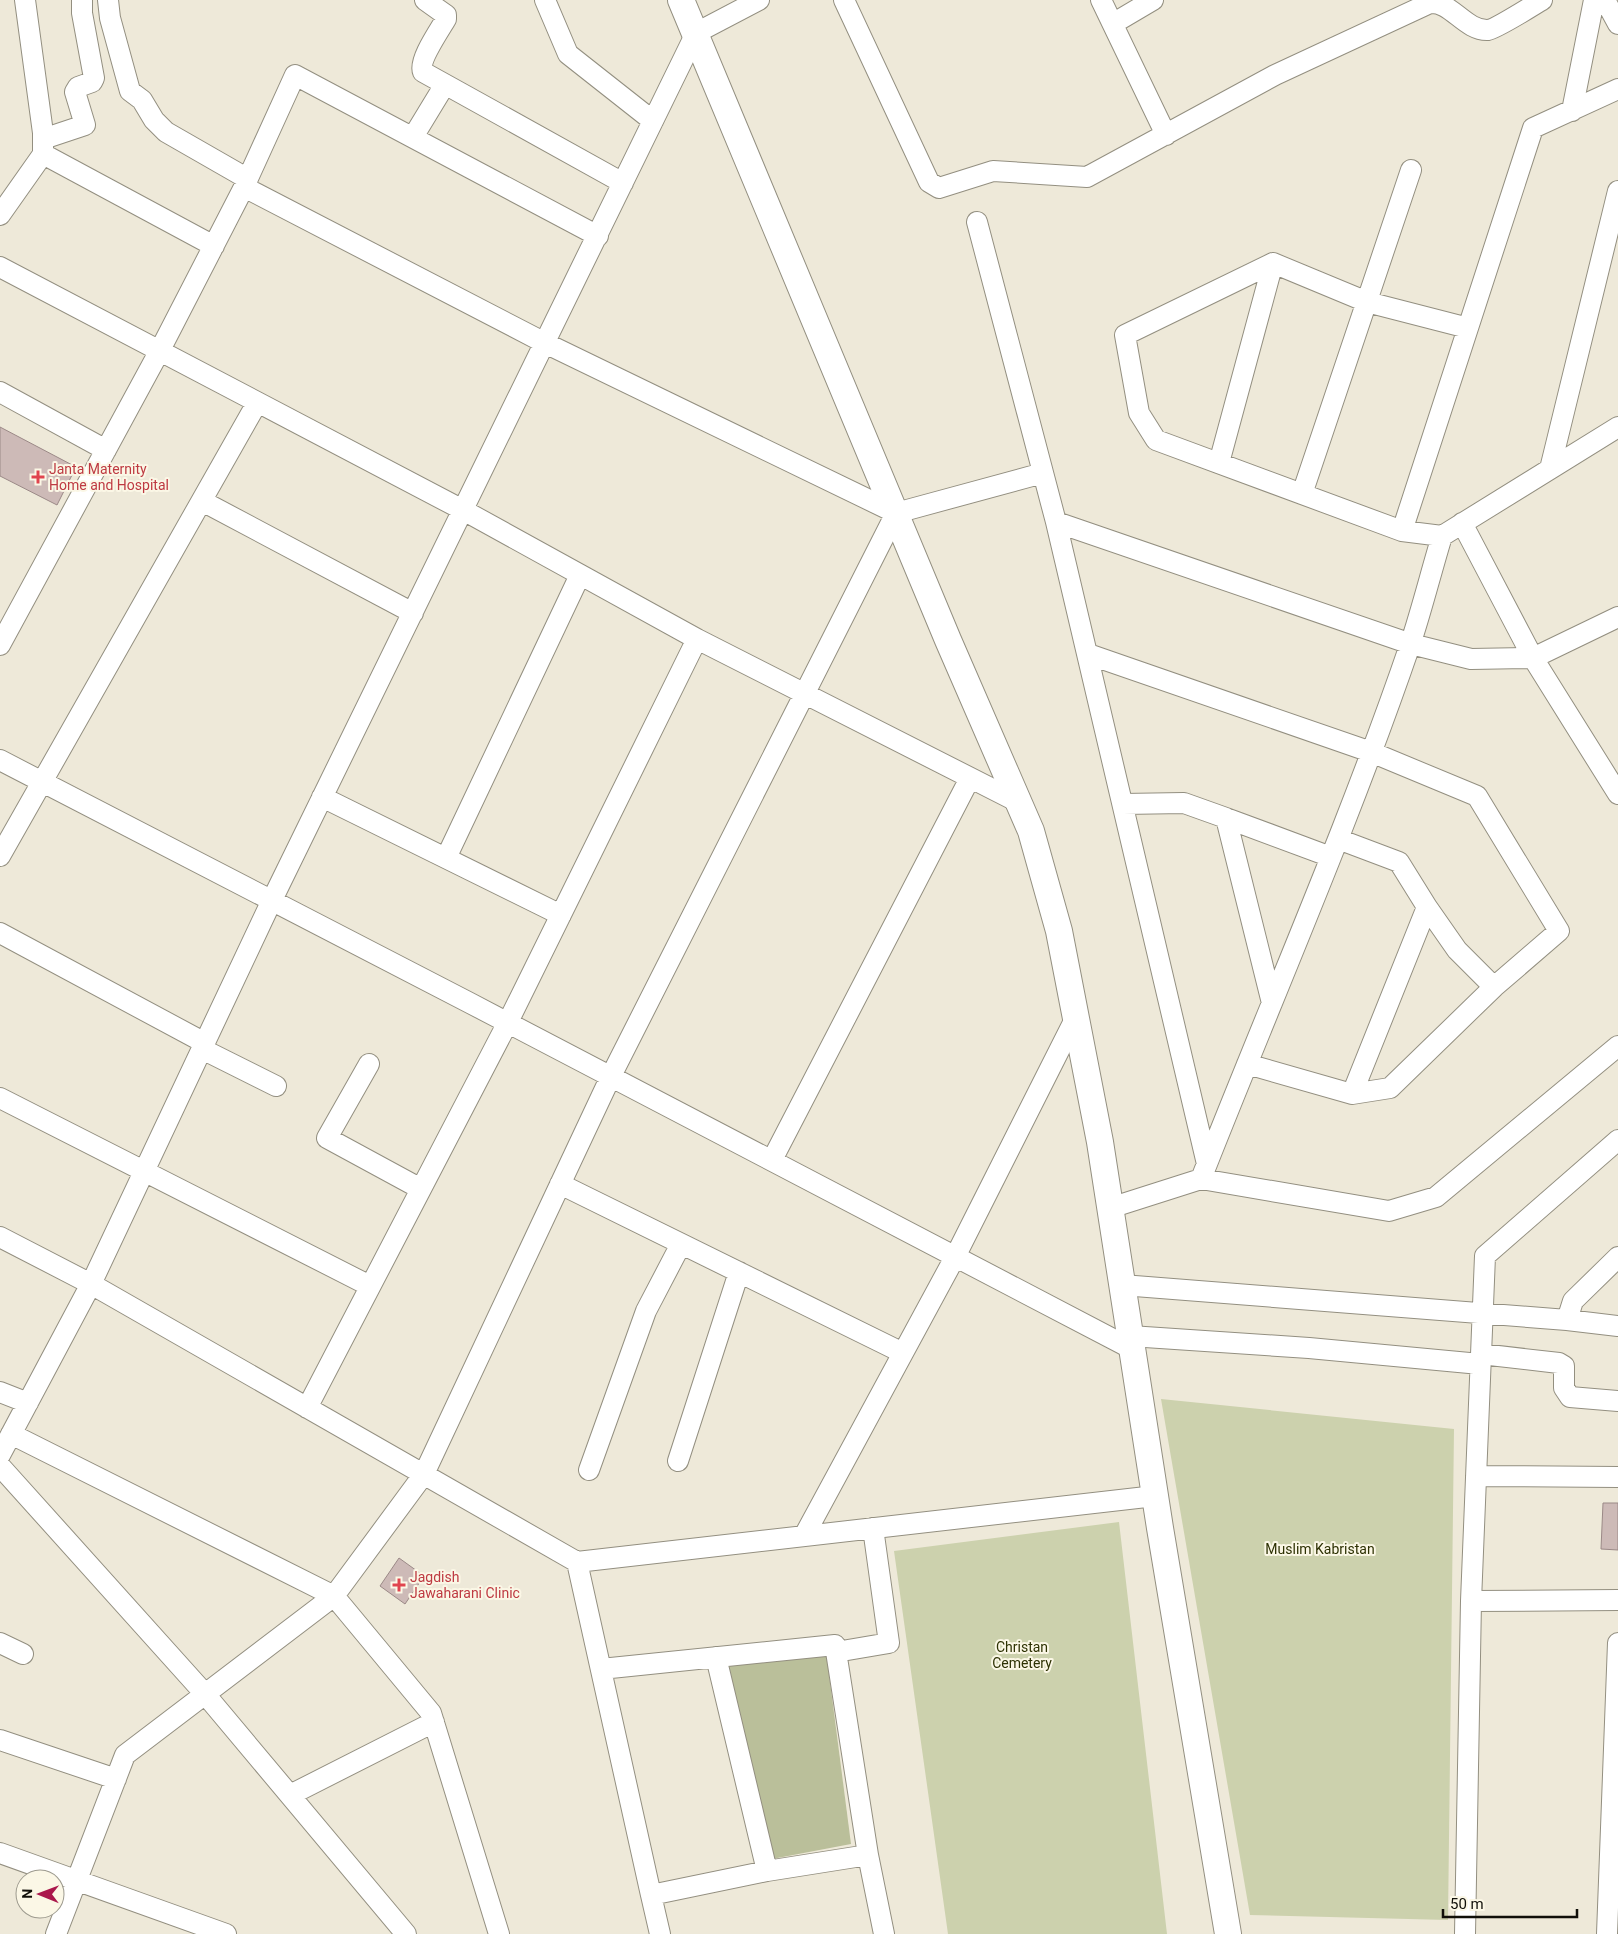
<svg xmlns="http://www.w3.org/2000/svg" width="1618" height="1934" font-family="Roboto,sans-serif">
<rect width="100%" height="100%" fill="#eee9d9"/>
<!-- green -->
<path fill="#ccd1ad" d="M 1161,1399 L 1454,1429 L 1448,1920 L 1250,1915 Z
M 1119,1522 L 1167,1934 L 948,1934 L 894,1551 Z"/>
<!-- forest -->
<path fill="#babf9a" d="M 826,1651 L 851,1844 L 772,1859 L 727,1666 Z"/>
<!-- building -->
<path fill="#cdbab7" stroke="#9b8987" d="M 0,427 L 76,467 L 57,505 L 0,476 Z
M 1603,1503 L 1618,1503 L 1618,1550 L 1601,1549 Z
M 399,1558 L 424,1576 L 405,1604 L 380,1586 Z"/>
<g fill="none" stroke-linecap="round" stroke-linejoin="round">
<defs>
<path id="minor" d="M 108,0 L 110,18 L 130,91 L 142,100 L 154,120 L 166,132 L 248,179
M 425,0 L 446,15 L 446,19 C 439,31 418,61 423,72 L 623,183
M 545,0 L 568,54 L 653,121
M 844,0 L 929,182 L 939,188 L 993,171 L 1087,177 L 1275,75 L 1430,3 C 1451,1 1465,31 1488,30 C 1496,29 1532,6 1542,0
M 1101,0 L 1166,135
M 1605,0 L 1618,24
M 1114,23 L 1153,0
M 1572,111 L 1594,0
M 413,137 L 444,86
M 43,139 L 85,125 L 75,92 L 78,87 L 92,82 L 94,78 L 82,13 L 82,0
M 43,154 L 214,246
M 244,187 L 295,75 L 598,236
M 0,215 L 43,154 L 43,133 L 25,0
M 977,222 L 1056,522 L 1207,1164
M 0,267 L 463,510 L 697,639 L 508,1022 L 307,1408
M 0,392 L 106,450
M 1219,463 L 1273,263
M 1550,469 L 1618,191
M 1302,494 L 1411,170
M 202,501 L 413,613
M 1056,522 L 1411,644 L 1471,659 L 1533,658 L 1618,617
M 1462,523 L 1533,658 L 1618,794
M 1402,531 L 1533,128 L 1618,89
M 1442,536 L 1402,531 L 1156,440 L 1139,413 L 1125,335 L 1273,263 L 1367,302 L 1468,328
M 697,639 L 1018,802
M 0,645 L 159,352 L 244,187 L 545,343 L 896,513 L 1043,473
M 1088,654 L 1371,752 L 1477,796 L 1559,931 L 1494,987 L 1390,1088 L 1352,1094 L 1247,1064
M 0,760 L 468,1002 L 1132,1349
M 322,797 L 561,915
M 1123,804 L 1184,803 L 1226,818
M 1338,839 L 1399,862 L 1427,907 L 1352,1094
M 0,856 L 257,403
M 446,858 L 580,575
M 1427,907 L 1457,950 L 1494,987
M 0,933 L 205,1043
M 1272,1003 L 1226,818 L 1331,857
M 202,1049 L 276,1086
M 369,1064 L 327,1138 L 421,1189
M 0,1098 L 370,1286
M 772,1160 L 970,778
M 1201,1179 C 1271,1001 1348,826 1410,645 C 1422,609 1431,572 1442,536 L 1618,427
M 560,1184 L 903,1353
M 1110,1208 L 1201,1179 L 1389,1211 L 1436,1197 L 1618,1046
M 0,1237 L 91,1284 L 577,1562 L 1155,1496
M 1122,1285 L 1567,1320 L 1573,1301 L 1618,1257
M 1567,1320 L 1618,1326
M 1130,1336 L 1309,1348 L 1480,1364
M 1481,1354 L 1559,1363 L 1564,1366 L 1564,1388 L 1570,1397 L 1618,1401
M 0,1392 L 28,1403
M 11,1434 L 334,1596 L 431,1713 L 499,1934
M 0,1455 L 91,1284 L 272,900 L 696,33 L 759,0
M 678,1461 L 739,1272
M 0,1466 L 205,1694 L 406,1934
M 589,1470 L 646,1311 L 681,1244
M 1476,1476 L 1618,1477
M 804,1536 L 955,1257 L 1076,1017
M 577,1562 L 651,1895 L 767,1871 L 868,1855 L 884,1934
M 1471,1601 L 1485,1256 L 1618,1140
M 0,1643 L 23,1654
M 836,1652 L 889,1643 L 873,1528
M 716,1657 L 767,1871
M 601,1669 L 835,1645 L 868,1855
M 0,1740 L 116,1779
M 290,1795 L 434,1722
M 0,1853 L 226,1934
M 651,1895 L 660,1934
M 56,1934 L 125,1755 L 334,1596 L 424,1474 L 611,1076 L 896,513
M 1465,1934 L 1471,1601 L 1618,1600
M 1607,1934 L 1618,1643"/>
<path id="major" d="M 681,0 L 948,640 L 1031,831 L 1059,931 L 1100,1142 L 1160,1528 L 1228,1934"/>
</defs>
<!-- minor casing -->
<use href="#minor" stroke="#938f80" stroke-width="22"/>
<!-- major casing -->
<use href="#major" stroke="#938f80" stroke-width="28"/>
<!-- minor -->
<use href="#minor" stroke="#fff" stroke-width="20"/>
<!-- major -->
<use href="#major" stroke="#fff" stroke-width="26"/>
</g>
<!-- markers -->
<g fill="#e0444e" stroke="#fbf7e6" stroke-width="2">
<path d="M35.5 469.5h5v5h5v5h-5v5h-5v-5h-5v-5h5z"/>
<path d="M396.5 1577.5h5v5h5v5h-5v5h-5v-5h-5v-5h5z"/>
</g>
<g text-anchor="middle" stroke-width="4" stroke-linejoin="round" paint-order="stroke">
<!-- health labels -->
<g font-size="14" fill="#be3a42" stroke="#fbf7e6" text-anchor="start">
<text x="49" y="474">Janta Maternity<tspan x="49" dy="16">Home and Hospital</tspan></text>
<text x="410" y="1582">Jagdish<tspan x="410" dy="16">Jawaharani Clinic</tspan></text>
</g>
<!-- park labels -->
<g font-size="14" fill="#2d3103" stroke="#fbf7e6">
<text x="1320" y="1554">Muslim Kabristan</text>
<text x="1022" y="1652">Christan<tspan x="1022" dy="16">Cemetery</tspan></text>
</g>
</g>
<!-- north arrow -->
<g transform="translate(40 1894) rotate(271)"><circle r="24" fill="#fbf7e6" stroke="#9d9a8e"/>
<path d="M0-4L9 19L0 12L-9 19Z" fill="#aa174c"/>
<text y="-8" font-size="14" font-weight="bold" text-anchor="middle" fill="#100f09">N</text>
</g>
<!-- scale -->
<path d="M1443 1909v8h134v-8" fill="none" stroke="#100f09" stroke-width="2.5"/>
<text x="1450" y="1909" font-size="15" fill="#100f09" stroke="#fbf7e6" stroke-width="4" paint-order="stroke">50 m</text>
</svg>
